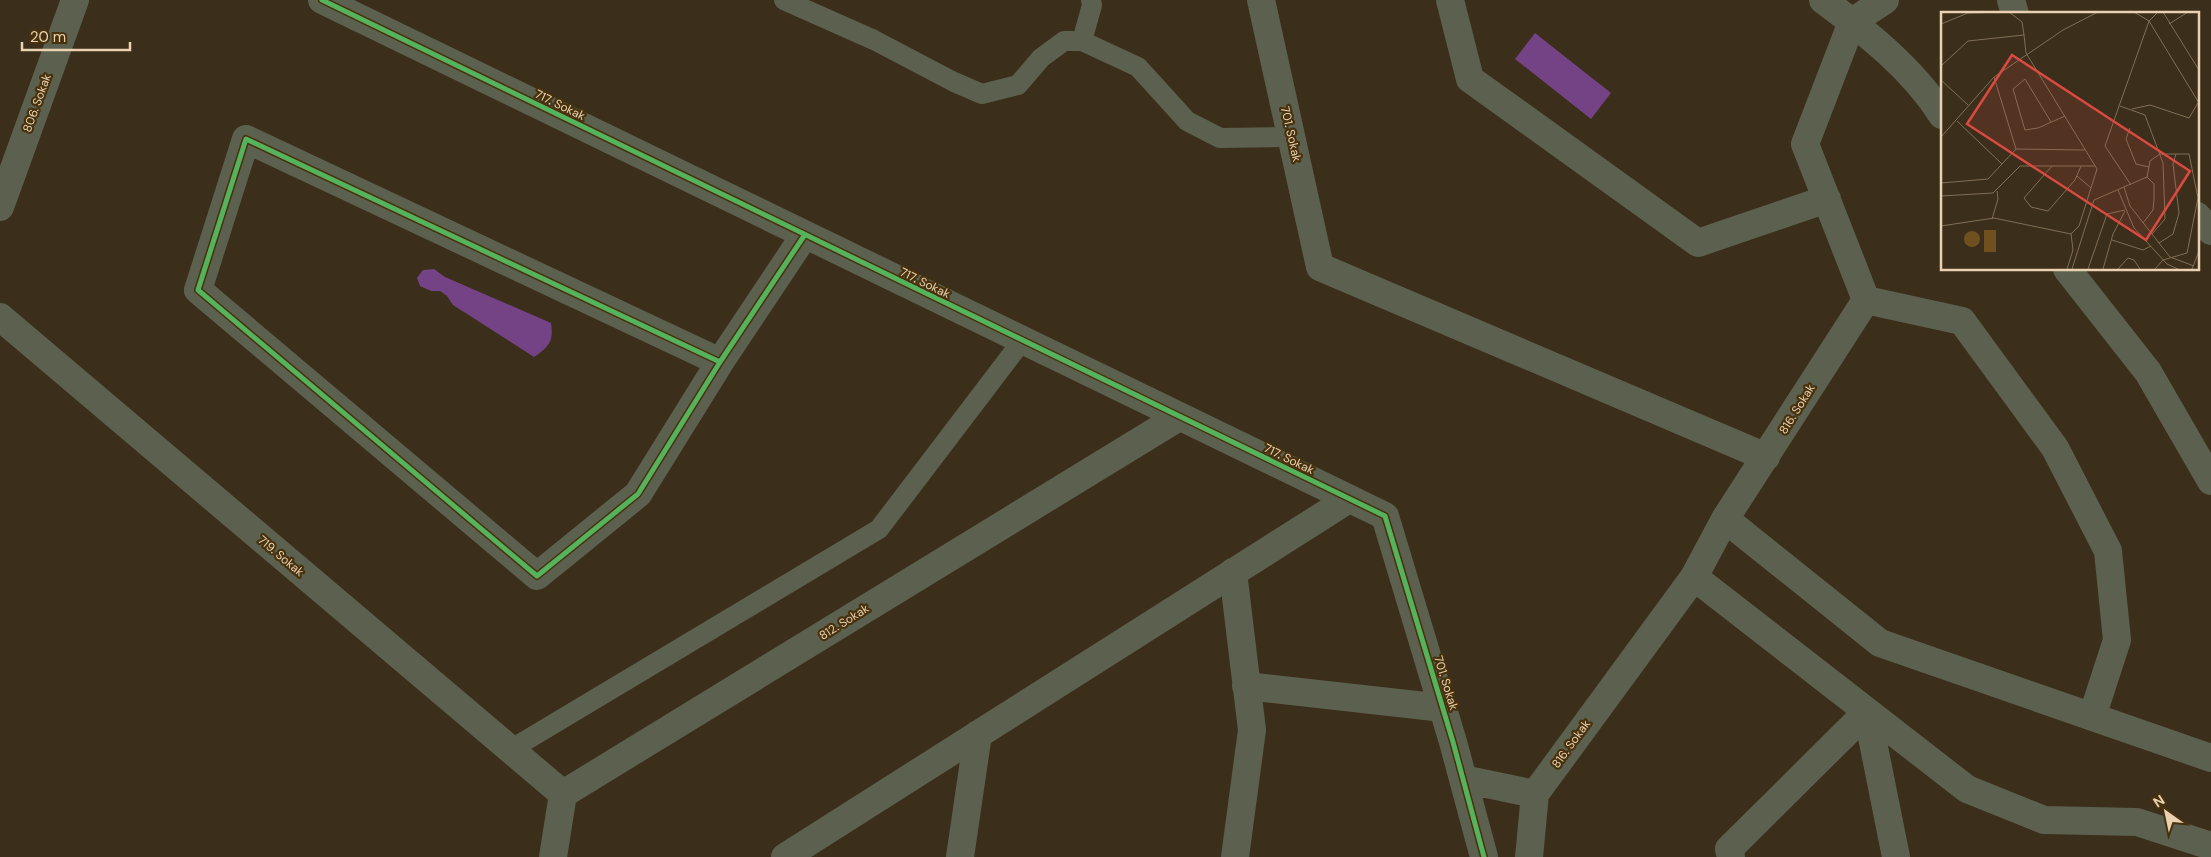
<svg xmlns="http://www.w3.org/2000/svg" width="2211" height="857" font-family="'DM Sans',sans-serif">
<rect width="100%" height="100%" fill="#3b2e1a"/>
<!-- water -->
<path fill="#744386" d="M 1535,33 L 1611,93 L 1591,119 L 1515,59 Z
M 434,269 L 445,277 L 551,323 C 554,341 549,347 534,357 L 453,305 L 447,296 L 440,291 L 431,291 L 420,286 L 417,278 L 423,270 Z"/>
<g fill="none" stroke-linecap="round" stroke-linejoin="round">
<!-- lane -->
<path stroke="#5b614e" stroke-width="20" d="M 784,0 L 874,40 L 954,82 L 982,94 L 1018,85 L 1041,58 L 1064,41 L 1082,41 L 1138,67 L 1187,121 L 1220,138 L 1291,137
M 1082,41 L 1092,5 L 1091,0
M 510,750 L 879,529 L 1022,341"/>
<!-- street -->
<path stroke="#5b614e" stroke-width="28" d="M 322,0 L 1385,516 L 1453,742 L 1484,857
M 1261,0 L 1320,267 L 1766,457
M 1450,0 L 1470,79 L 1698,243 L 1827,199
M 1823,0 C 1866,32 1913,69 1942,115
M 2011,0 L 2015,14
M 0,207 L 75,0
M 2197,216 L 2211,231
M 2067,269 L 2148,372 L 2211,481
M 1866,300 L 1962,321 L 2055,448 L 2108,551 L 2117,640 L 2092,717
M 0,317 L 563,794
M 720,362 L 246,139 L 198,290 L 537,576 L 638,494 L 720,362 L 804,236
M 1725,519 L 1880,643 L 2211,758
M 1233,572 L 1252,730 L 1235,857
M 1694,577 L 1967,789 L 2044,820 L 2137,822 L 2211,846
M 1246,686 L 1443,708
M 1867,712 L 1896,857
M 1463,779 L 1535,794
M 1535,794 L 1694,577 L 1725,519 L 1866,300 L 1805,144 L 1852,22 L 1885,0
M 553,857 L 563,794 L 1179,417
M 785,857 L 1349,499
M 960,857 L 978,734
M 1529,857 L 1535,794
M 1731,857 L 1729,849 L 1867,712"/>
<defs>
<path id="cycleway" d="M 322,0 L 1385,516 L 1453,742 L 1484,857
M 720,362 L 246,139 L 198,290 L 537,576 L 638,494 L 720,362 L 804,236"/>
</defs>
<!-- cycleway casing -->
<use href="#cycleway" stroke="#48310d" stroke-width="8"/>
<!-- cycleway -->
<use href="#cycleway" stroke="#56b35d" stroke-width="5"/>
</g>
<g text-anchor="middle" stroke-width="4.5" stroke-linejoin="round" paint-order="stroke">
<!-- street labels -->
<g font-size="12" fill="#e9d1b1" stroke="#48310d">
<text transform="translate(37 103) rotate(-70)" y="4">806. Sokak</text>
<text transform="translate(560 105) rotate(26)" y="4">717. Sokak</text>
<text transform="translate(1291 134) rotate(77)" y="4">701. Sokak</text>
<text transform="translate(925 283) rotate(26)" y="4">717. Sokak</text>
<text transform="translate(1797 409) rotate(-58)" y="4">816. Sokak</text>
<text transform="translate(1289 459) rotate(26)" y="4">717. Sokak</text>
<text transform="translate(281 556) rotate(40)" y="4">719. Sokak</text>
<text transform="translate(844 622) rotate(-32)" y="4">812. Sokak</text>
<text transform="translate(1446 683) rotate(73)" y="4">701. Sokak</text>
<text transform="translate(1571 744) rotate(-54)" y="4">816. Sokak</text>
</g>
</g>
<!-- overview -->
<g transform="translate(1941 12)">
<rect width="258" height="258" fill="#3b2e1a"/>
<path d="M 43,218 L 55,218 L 55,240 L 43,240 ZM23 227a8 8 0 1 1 16 0a8 8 0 1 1-16 0Z" fill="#70501e"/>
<path fill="none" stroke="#816f56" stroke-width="1" d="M 68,0 L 81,10 L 83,23M 193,0 L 208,9 L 258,91M 222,0 L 258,58M 0,12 L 27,1 L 64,0M 228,12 L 247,0M 0,54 L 27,29 L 83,23 L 85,41 L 156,157 L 138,214 L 130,222 L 132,238 L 126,257M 53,65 L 75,137M 0,68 L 27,93M 179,94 L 204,103 L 222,151 L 224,207 L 211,222M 191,97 L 209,93 L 248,106 L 257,91M 16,109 L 61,152M 110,110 L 84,67 L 72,77 L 84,118 L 97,116 L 124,104M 189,116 L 185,127 L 195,152 L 208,155M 0,125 L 53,65 L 122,18 L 157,0M 111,154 L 83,186 L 90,195 L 107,199 L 134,168 L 140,154M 136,164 L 150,176M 0,171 L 47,167 L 75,137 L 144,138M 190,173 L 164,134 L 208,9 L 217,0M 183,175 L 189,194 L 229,245 L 253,254M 177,178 L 193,216 L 226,252 L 237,257M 0,184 L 52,181 L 79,154 L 154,154M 153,188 L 206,165 L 209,149 L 219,142 L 248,142 L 257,186 L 246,241 L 222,248 L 214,257M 51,207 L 57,187 L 56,179M 202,211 L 212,198 L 213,187 L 213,172 L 206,165M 0,214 L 53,206 L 130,222M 171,228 L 202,238 L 210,234M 218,231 L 232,222 L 238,201 L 232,152 L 235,142M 131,257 L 153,188M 147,257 L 166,202 L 184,198M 162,257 L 172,222 L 184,199M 177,257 L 187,246 L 193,248 L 199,257M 251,257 L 258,239"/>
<path fill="#da4a43" fill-opacity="0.15" stroke="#da4a43" stroke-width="2.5" d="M 71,43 L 249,159 L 205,228 L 26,112 Z"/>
<rect width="258" height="258" fill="none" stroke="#e9d1b1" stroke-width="2.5"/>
</g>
<!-- north arrow -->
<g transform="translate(2166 812) rotate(327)" stroke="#48310d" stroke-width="4" paint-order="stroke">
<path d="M0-4L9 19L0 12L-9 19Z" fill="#e9d1b1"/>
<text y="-8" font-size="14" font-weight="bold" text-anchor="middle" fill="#e9d1b1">N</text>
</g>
<!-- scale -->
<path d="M22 42v8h108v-8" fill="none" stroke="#e9d1b1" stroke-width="2.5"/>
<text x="30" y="42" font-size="15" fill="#e9d1b1" stroke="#48310d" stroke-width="4" paint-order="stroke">20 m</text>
</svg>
